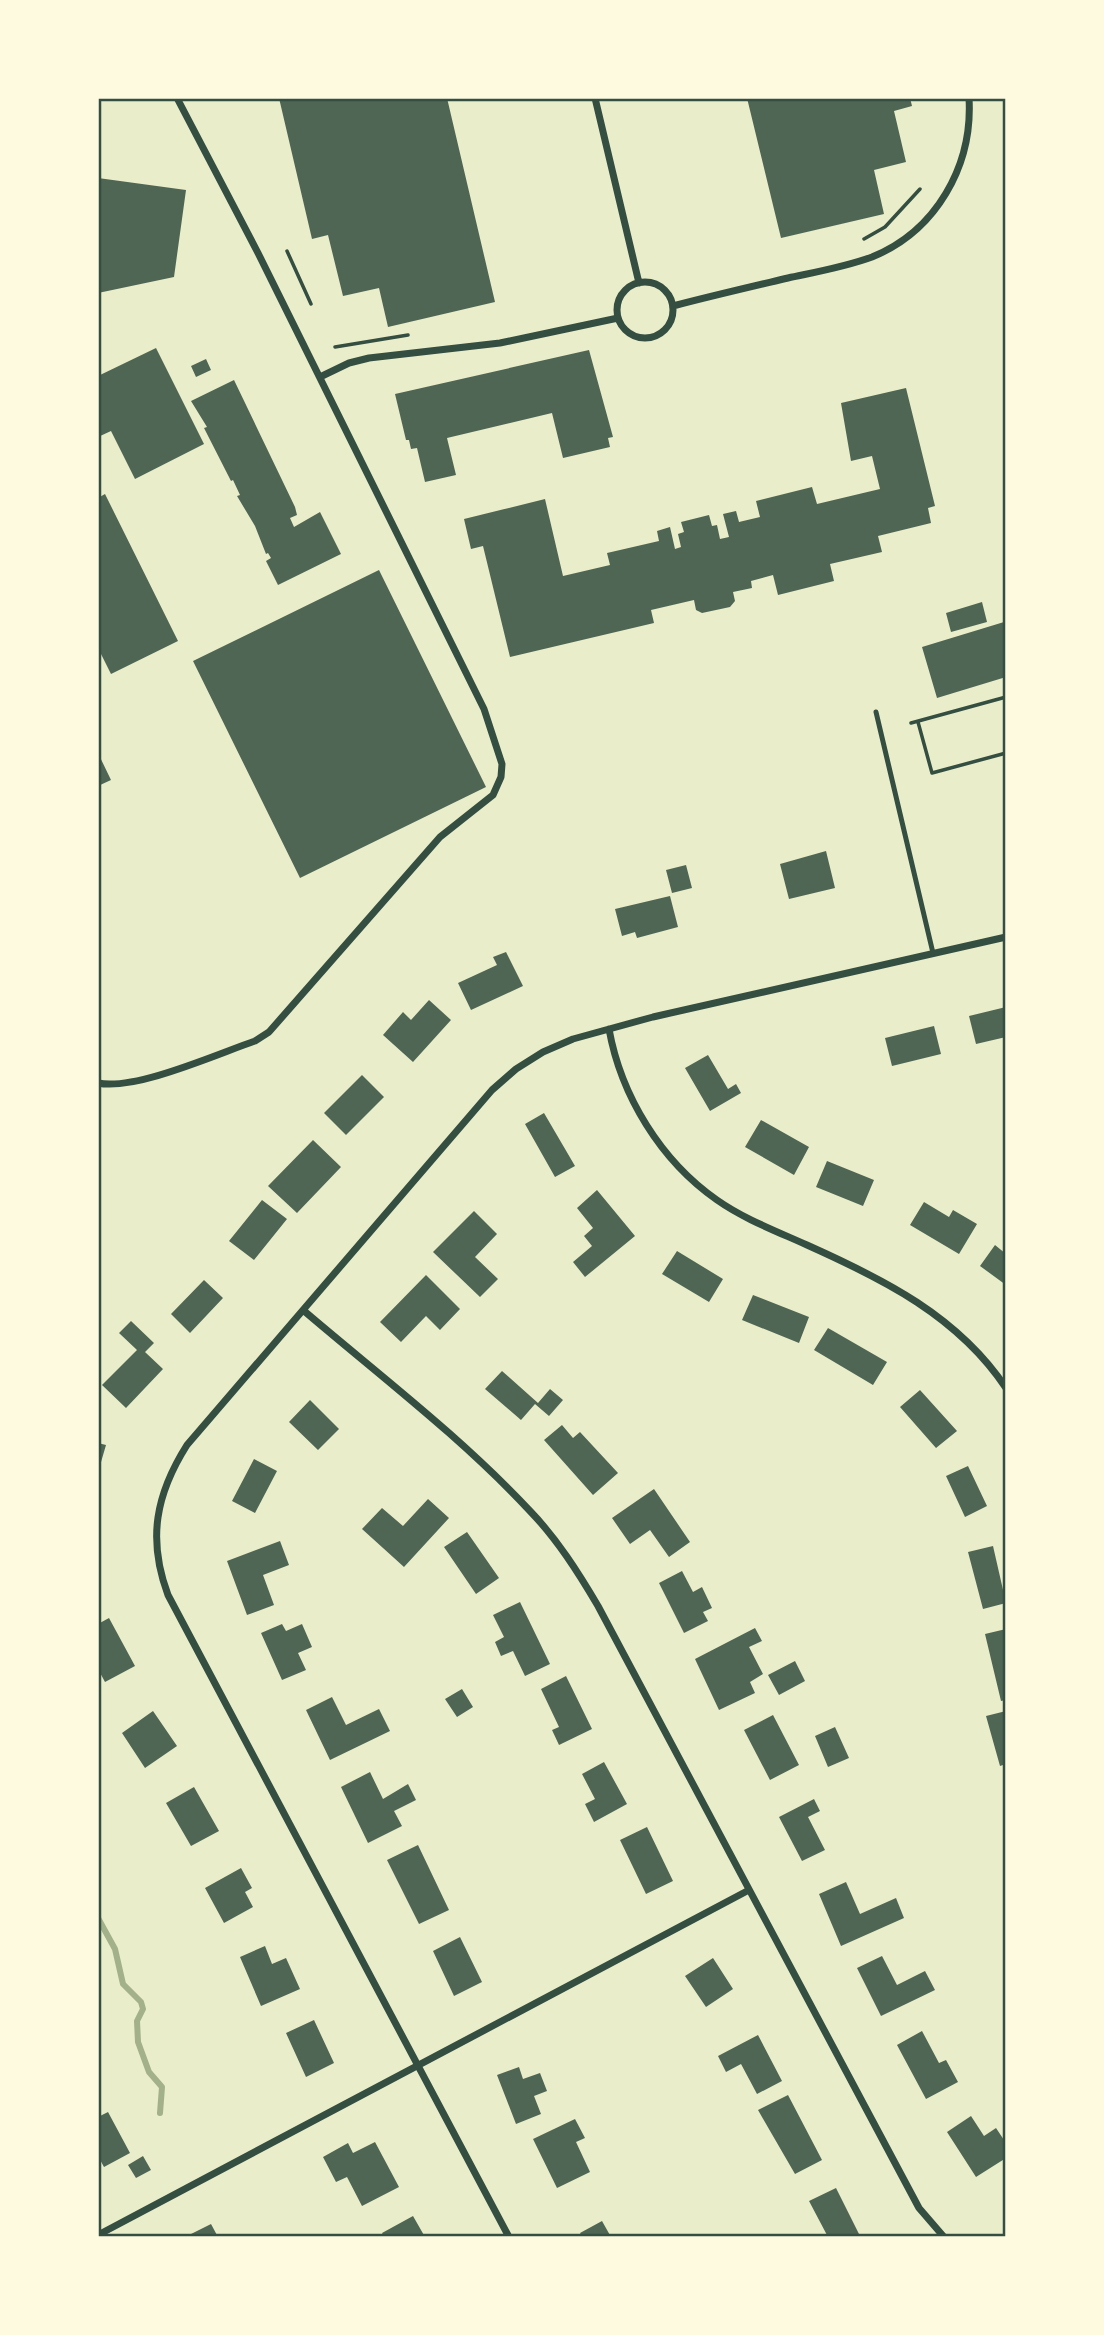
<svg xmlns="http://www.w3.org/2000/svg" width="1104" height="2335" font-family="Merriweather,serif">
<rect width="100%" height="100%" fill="#e9edc9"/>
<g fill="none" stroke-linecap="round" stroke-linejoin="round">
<!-- stream -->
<path stroke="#a3b18a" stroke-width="6" d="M 98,1918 L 115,1949 L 123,1984 L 141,2002 L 143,2009 L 137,2021 L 138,2042 L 149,2072 L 162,2087 L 160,2113"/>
</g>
<!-- building -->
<path fill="#4f6655" d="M 279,98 L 447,98 L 495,302 L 388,327 L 379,288 L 343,296 L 328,235 L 312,239 Z
M 747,98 L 910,98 L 912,106 L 894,111 L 906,162 L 874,170 L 884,214 L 781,238 Z
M 98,178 L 186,190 L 174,277 L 98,293 Z
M 156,348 L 204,444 L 135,479 L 111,431 L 98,437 L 98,376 Z
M 589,350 L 613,437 L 608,438 L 610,447 L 563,458 L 552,413 L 447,438 L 456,475 L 425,482 L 417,448 L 411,449 L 409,440 L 406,440 L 395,394 Z
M 206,359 L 211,370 L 196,377 L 191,366 Z
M 234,380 L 295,507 L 297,515 L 290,518 L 294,527 L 320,512 L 341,554 L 278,585 L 266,561 L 271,558 L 268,553 L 266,554 L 255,526 L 237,496 L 240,495 L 233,480 L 231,481 L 204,428 L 207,427 L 191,401 Z
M 906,388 L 935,506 L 928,508 L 931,523 L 878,536 L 882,552 L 830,564 L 834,581 L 778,595 L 773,575 L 751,581 L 752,588 L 733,592 L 735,601 L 730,607 L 702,613 L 696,610 L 694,600 L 651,610 L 654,623 L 510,657 L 483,546 L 471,549 L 464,519 L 545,499 L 563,576 L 610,565 L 607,553 L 659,541 L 657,531 L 670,527 L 675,549 L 681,547 L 678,534 L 684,532 L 681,522 L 709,515 L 712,526 L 717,525 L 720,539 L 729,537 L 723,514 L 736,511 L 739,522 L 760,517 L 756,501 L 812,487 L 817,504 L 880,489 L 872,456 L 851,461 L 841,403 Z
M 105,494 L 178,641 L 111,674 L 98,648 L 98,498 Z
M 379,570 L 486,787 L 300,878 L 193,661 Z
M 982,602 L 987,622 L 951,632 L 946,613 Z
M 1004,622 L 1006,677 L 937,698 L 922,647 Z
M 98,753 L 111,780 L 98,786 Z
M 826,851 L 835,888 L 789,899 L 780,864 Z
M 686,865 L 692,888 L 672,893 L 666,870 Z
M 670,896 L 678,927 L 637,938 L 635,932 L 622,936 L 615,909 Z
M 506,952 L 523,986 L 471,1010 L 458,983 L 497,965 L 493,957 Z
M 429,1000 L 451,1020 L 413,1062 L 383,1035 L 403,1012 L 411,1020 Z
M 1006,1007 L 1006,1037 L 976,1044 L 969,1016 Z
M 934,1026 L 941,1054 L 892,1066 L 885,1038 Z
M 708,1055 L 728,1089 L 736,1084 L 741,1093 L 710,1111 L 685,1068 Z
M 362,1075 L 384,1097 L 346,1135 L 324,1113 Z
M 544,1113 L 575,1166 L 555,1177 L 525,1124 Z
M 761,1120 L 809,1147 L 794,1175 L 745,1147 Z
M 313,1140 L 341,1167 L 297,1213 L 268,1186 Z
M 827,1161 L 874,1180 L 863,1206 L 816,1187 Z
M 597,1190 L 635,1236 L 585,1277 L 573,1262 L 592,1246 L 584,1236 L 593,1228 L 577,1208 Z
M 262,1200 L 287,1219 L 254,1260 L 229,1241 Z
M 924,1202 L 949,1217 L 953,1210 L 977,1224 L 959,1254 L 910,1225 Z
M 474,1211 L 497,1234 L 475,1257 L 498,1279 L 480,1297 L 433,1252 Z
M 995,1245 L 1006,1254 L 1006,1285 L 980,1266 Z
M 677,1251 L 723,1279 L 709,1302 L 662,1274 Z
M 426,1275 L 460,1309 L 440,1330 L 426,1316 L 401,1342 L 380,1322 Z
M 204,1280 L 223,1298 L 190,1333 L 171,1314 Z
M 753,1295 L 809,1317 L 799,1343 L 742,1320 Z
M 131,1321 L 154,1343 L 145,1352 L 163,1369 L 126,1408 L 102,1385 L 137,1350 L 119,1333 Z
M 828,1328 L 887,1362 L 873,1385 L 814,1350 Z
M 502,1371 L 538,1403 L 550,1389 L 563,1400 L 549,1416 L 535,1404 L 521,1420 L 485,1389 Z
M 920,1390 L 957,1431 L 936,1448 L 900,1407 Z
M 310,1400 L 339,1429 L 318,1450 L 289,1422 Z
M 562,1425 L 573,1438 L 580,1432 L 618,1473 L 593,1495 L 544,1440 Z
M 98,1443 L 106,1445 L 99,1469 L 98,1469 Z
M 254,1459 L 277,1471 L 255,1513 L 232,1501 Z
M 968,1466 L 987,1506 L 965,1517 L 946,1476 Z
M 654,1489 L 690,1542 L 669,1557 L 650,1530 L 630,1544 L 612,1518 Z
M 428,1499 L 449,1518 L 404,1567 L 362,1529 L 382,1508 L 403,1526 Z
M 467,1532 L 499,1578 L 476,1594 L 444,1547 Z
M 280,1541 L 289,1565 L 263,1575 L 274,1605 L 247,1615 L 227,1561 Z
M 993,1546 L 1006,1603 L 983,1609 L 968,1552 Z
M 682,1571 L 693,1592 L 702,1587 L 712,1608 L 703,1612 L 708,1621 L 684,1633 L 659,1583 Z
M 520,1602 L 550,1664 L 525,1676 L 513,1651 L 501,1656 L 495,1642 L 504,1637 L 493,1615 Z
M 109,1618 L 135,1666 L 105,1682 L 98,1669 L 98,1624 Z
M 282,1624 L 286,1631 L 302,1624 L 312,1647 L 298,1653 L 306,1670 L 282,1680 L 261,1633 Z
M 755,1628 L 762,1641 L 749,1647 L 763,1674 L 750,1682 L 755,1693 L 719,1710 L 695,1659 Z
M 1006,1629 L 1006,1700 L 1001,1701 L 985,1634 Z
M 795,1661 L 805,1681 L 779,1695 L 768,1675 Z
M 566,1676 L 592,1729 L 559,1745 L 552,1730 L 559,1727 L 541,1689 Z
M 462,1689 L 473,1707 L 457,1717 L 445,1699 Z
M 332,1697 L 346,1725 L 379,1709 L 390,1731 L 330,1760 L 306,1710 Z
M 153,1711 L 177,1746 L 145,1768 L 122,1733 Z
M 1006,1711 L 1006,1764 L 1000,1766 L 986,1716 Z
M 773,1715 L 799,1765 L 770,1780 L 744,1730 Z
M 835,1727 L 849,1758 L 828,1767 L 815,1736 Z
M 604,1762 L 627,1804 L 594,1822 L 585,1804 L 595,1799 L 582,1774 Z
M 370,1772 L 383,1799 L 408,1784 L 416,1800 L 394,1811 L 402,1826 L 368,1843 L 341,1787 Z
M 194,1787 L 219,1831 L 191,1846 L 166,1803 Z
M 814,1799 L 820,1811 L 808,1817 L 825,1850 L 802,1861 L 779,1817 Z
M 647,1827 L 673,1881 L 646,1894 L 620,1840 Z
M 418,1845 L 449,1910 L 419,1924 L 387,1860 Z
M 241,1868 L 252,1888 L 245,1892 L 253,1907 L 224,1923 L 205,1888 Z
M 846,1882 L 860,1914 L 896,1898 L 904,1918 L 841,1946 L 819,1894 Z
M 460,1937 L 482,1982 L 454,1996 L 433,1951 Z
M 265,1946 L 272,1964 L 286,1958 L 300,1989 L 261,2006 L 240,1957 Z
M 882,1956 L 897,1985 L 925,1971 L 935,1990 L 881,2016 L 857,1968 Z
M 713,1958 L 733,1989 L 706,2007 L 685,1976 Z
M 314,2020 L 334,2063 L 306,2077 L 286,2033 Z
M 922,2031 L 939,2063 L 946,2060 L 958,2082 L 926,2099 L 897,2045 Z
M 758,2035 L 782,2081 L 757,2094 L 741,2064 L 726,2072 L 718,2056 Z
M 519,2067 L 523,2079 L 540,2073 L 547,2091 L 534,2096 L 541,2114 L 516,2124 L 497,2075 Z
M 788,2095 L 822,2160 L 795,2174 L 758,2110 Z
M 108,2112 L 130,2153 L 104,2167 L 98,2156 L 98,2117 Z
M 971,2116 L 984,2136 L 996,2128 L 1006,2143 L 1006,2158 L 976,2177 L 947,2132 Z
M 575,2119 L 585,2138 L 576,2142 L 590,2172 L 557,2188 L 533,2139 Z
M 375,2142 L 399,2187 L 362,2206 L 347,2177 L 336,2182 L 323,2157 L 348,2143 L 353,2153 Z
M 143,2156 L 151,2170 L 136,2178 L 128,2165 Z
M 836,2188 L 859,2234 L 852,2237 L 828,2237 L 809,2201 Z
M 413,2216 L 425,2237 L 384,2237 L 382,2233 Z
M 602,2221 L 611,2237 L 582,2237 L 580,2233 Z
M 211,2224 L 218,2237 L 185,2237 Z"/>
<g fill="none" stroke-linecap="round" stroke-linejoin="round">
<!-- path -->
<path stroke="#344e41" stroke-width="3.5" d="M 864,239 L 885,227 L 920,189
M 287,251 L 311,304
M 335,347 L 408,335
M 918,722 L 932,773 L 1006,753
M 911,723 L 1006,697"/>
<!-- service -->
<path stroke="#344e41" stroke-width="5" d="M 876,712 L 933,953"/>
<!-- minor -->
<path stroke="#344e41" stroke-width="7" d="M 595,98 L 639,283
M617 310a28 28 0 1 1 56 0a28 28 0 1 1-56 0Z
M 673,306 C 711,296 750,287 788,278 C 816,272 845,267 872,257 C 936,231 973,166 969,98
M 320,377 L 349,363 L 369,358 L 500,343 L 618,318
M 609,1029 C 621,1096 661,1161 717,1200 C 744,1219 776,1231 807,1245 C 883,1279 958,1316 1006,1388
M 98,1083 C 135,1091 217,1054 255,1041 L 269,1032 L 440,837 L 493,795 L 501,777 L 502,764 L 484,709 L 258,253 L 177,98
M 303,1310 C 379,1375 461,1437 530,1511 C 557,1539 578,1572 598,1606 L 919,2208 L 944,2237
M 98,2235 L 749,1890
M 509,2237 L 168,1595 C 147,1539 156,1494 187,1445 L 492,1090 L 516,1069 L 543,1052 L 573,1039 L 653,1017 L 1006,937"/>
</g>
<!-- border -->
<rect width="1104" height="2335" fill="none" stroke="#fefae0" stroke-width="200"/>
<rect x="100" y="100" width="904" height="2135" fill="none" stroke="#344e41" stroke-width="2.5"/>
</svg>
